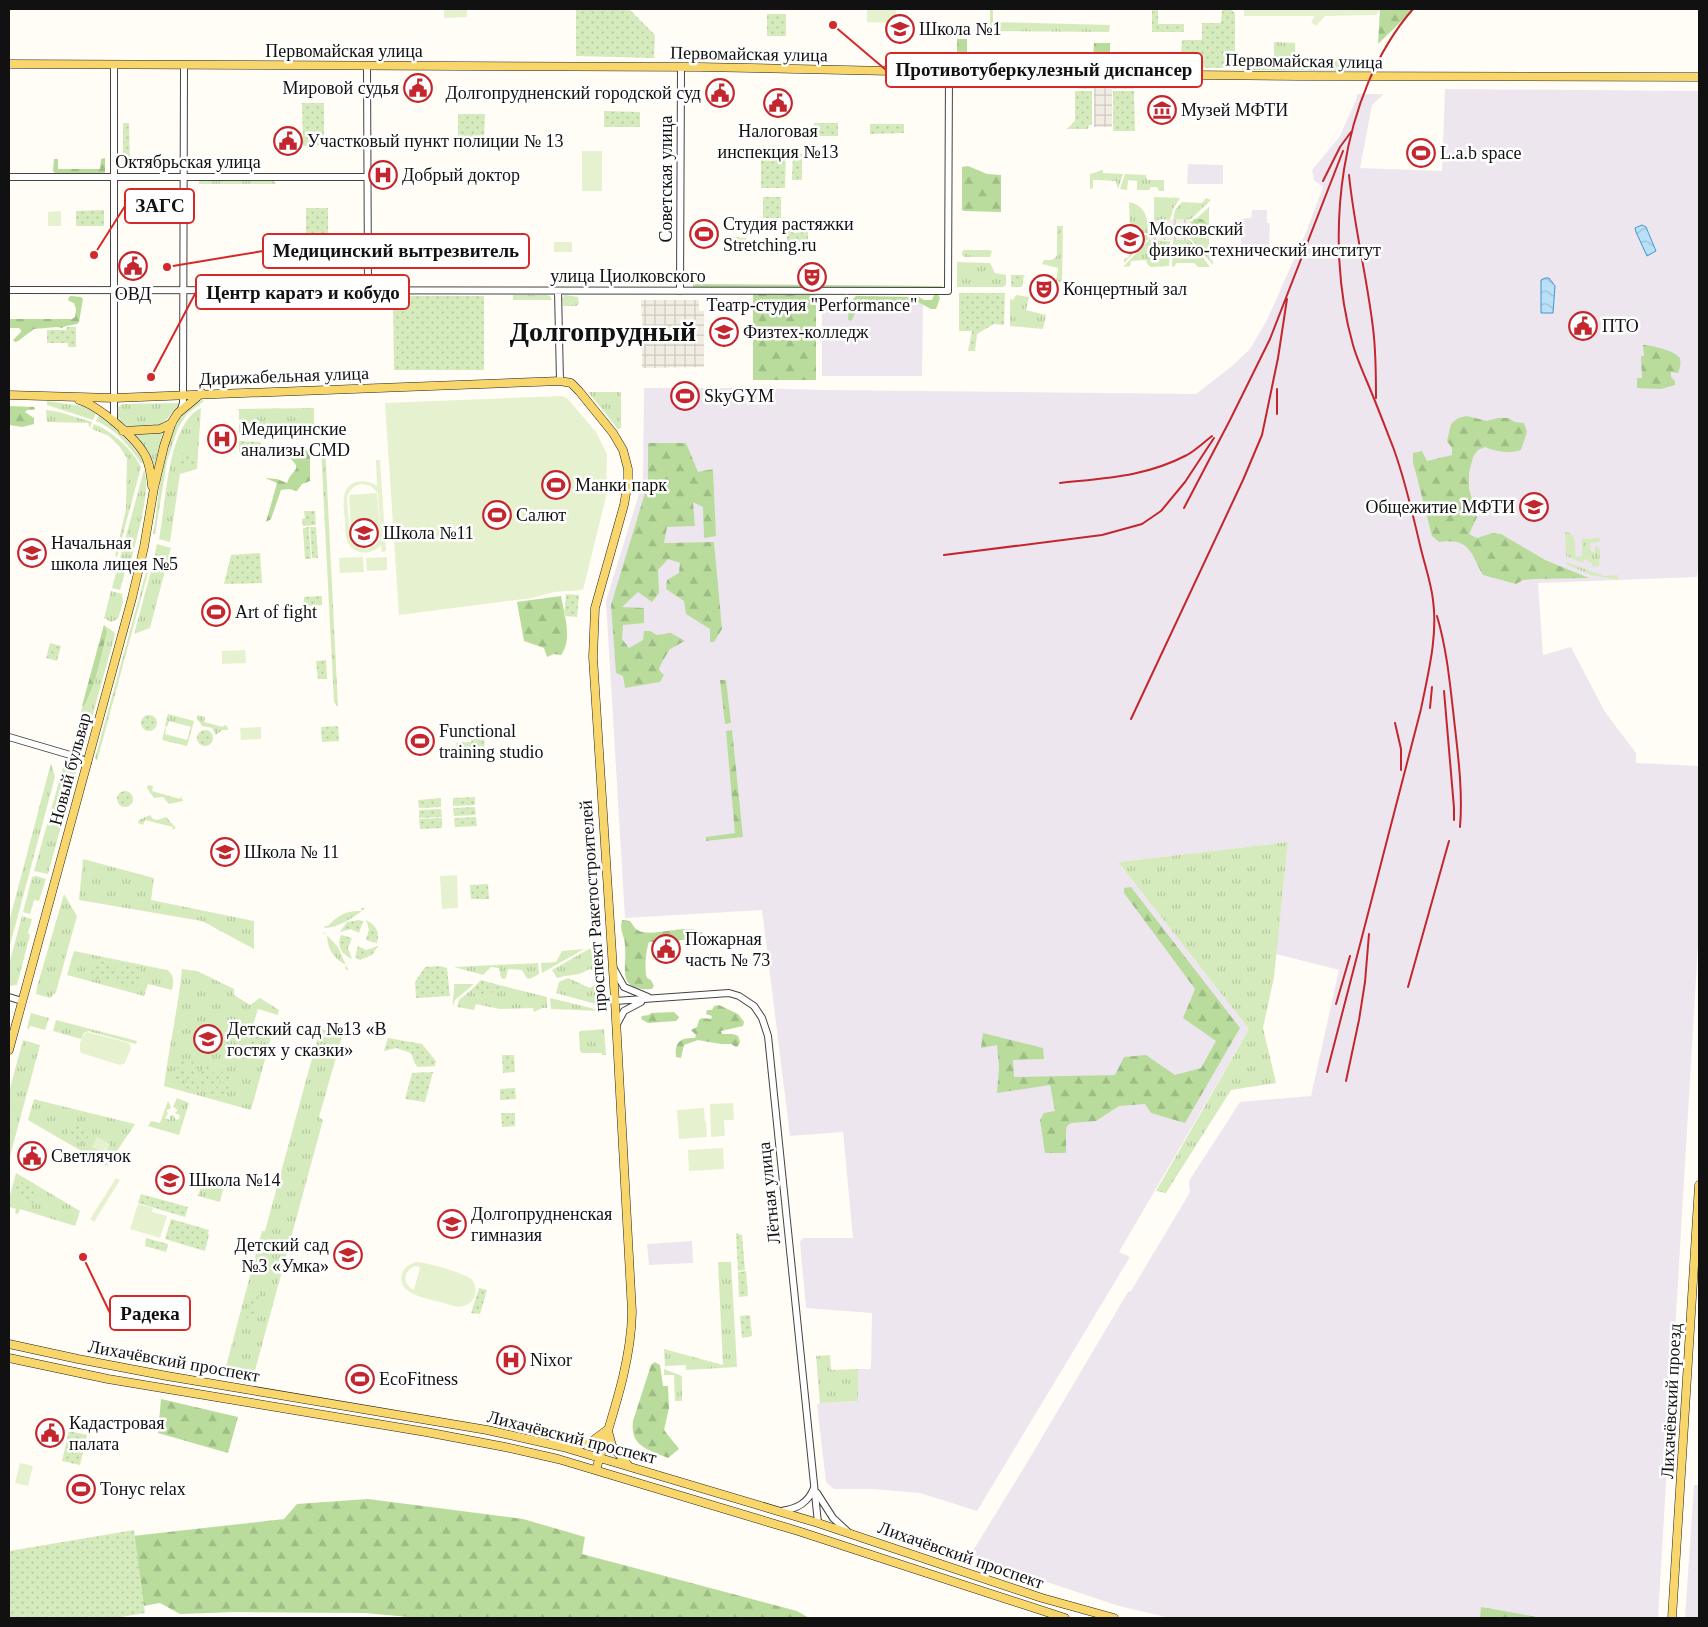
<svg xmlns="http://www.w3.org/2000/svg" width="1708" height="1627" font-family="Georgia,serif">
<defs>
<pattern id="grass-tufts" width="24" height="20" patternUnits="userSpaceOnUse" patternTransform="scale(1.25)"><rect width="24" height="20" fill="#d5ebbd"/><path d="M3 7l-1-3M5 7V3M7 7l1-3M15 17l-1-3M17 17v-4M19 17l1-3" fill="none" stroke="#b6c8a1"/></pattern>
<pattern id="forest-firs" width="22" height="20" patternUnits="userSpaceOnUse" patternTransform="scale(1.25)"><rect width="22" height="20" fill="#b9dc9c"/><path d="M5 1l3.5 6h-7zM16 11l3.5 6h-7z" fill="#9ebc85"/></pattern>
<pattern id="park-dots" width="8" height="8" patternUnits="userSpaceOnUse" patternTransform="scale(1.25)"><rect width="8" height="8" fill="#d5ebbd"/><path d="M2 2h.1M6 6h.1" fill="none" stroke="#b6c8a1" stroke-width="1.8" stroke-linecap="round"/></pattern>
<pattern id="plaza-grid" width="8" height="8" patternUnits="userSpaceOnUse" patternTransform="scale(1.25)"><rect width="8" height="8" fill="#f1ede2"/><path d="M0 4h8M4 0v8" fill="none" stroke="#cecac1"/></pattern>
<pattern id="water-waves" width="16" height="10" patternUnits="userSpaceOnUse" patternTransform="scale(1.25)"><rect width="16" height="10" fill="#b9e0f7"/><path d="M0 5q4-4 8 0t8 0" fill="none" stroke="#9ebfd3"/></pattern>
</defs>
<rect width="100%" height="100%" fill="#fffdf5"/>
<!-- industrial -->
<path fill="#eee6ef" d="M 1445,89 L 1699,91 L 1699,562 L 1697,577 L 1538,583 L 1543,655 L 1571,647 L 1605,712 L 1636,753 L 1636,763 L 1699,766 L 1699,928 L 1658,1618 L 1170,1618 L 1119,1606 L 1026,1575 L 971,1554 L 1025,1466 L 1128,1292 L 1131,1291 L 1186,1199 L 1190,1192 L 1189,1181 L 1240,1102 L 1311,1096 L 1339,970 L 1276,954 L 1288,842 L 1118,862 L 1249,1029 L 1119,1252 L 1130,1257 L 977,1511 L 920,1493 L 872,1489 L 834,1489 L 826,1482 L 817,1405 L 820,1403 L 858,1401 L 858,1369 L 870,1369 L 871,1366 L 872,1313 L 806,1308 L 800,1242 L 803,1238 L 853,1238 L 843,1132 L 790,1136 L 762,910 L 625,918 L 606,601 L 643,481 L 644,388 L 754,388 L 823,390 L 1196,394 L 1232,366 L 1250,349 L 1267,320 L 1307,230 L 1323,187 L 1314,180 L 1312,170 L 1340,136 L 1356,100 L 1357,94 L 1384,94 L 1372,105 L 1360,168 L 1442,171 Z
M 1188,164 L 1223,165 L 1223,184 L 1187,184 Z
M 1252,210 L 1267,210 L 1267,223 L 1270,223 L 1269,245 L 1241,245 L 1241,219 L 1251,218 Z
M 822,301 L 923,302 L 922,376 L 822,376 Z
M 692,1241 L 693,1263 L 649,1265 L 647,1244 Z
M 1699,1479 L 1699,1618 L 1685,1618 L 1694,1485 L 1699,1485 Z"/>
<!-- grass -->
<path fill="url(#grass-tufts)" d="M 990,9 L 993,9 L 993,22 L 1110,25 L 1109,32 L 990,31 Z
M 1274,42 L 1295,43 L 1295,58 L 1374,60 L 1371,71 L 1242,70 L 1243,60 L 1274,61 Z
M 1103,170 L 1103,173 L 1123,174 L 1118,189 L 1116,181 L 1096,180 L 1093,180 L 1093,188 L 1090,189 L 1090,174 Z
M 1125,174 L 1146,175 L 1147,180 L 1164,180 L 1164,191 L 1159,191 L 1157,187 L 1151,187 L 1149,190 L 1137,190 L 1137,181 L 1128,180 L 1127,190 L 1120,189 Z
M 199,181 L 274,181 L 276,184 L 199,184 Z
M 1154,197 L 1180,198 L 1173,209 L 1170,220 L 1154,220 Z
M 1206,198 L 1211,200 L 1191,219 L 1173,220 L 1175,210 L 1182,202 L 1202,203 Z
M 1129,202 C 1146,206 1148,218 1148,233 L 1130,233 Z
M 1209,207 L 1209,238 L 1191,234 L 1190,222 L 1198,217 Z
M 1057,226 L 1063,226 L 1062,282 L 1056,281 L 1058,268 L 1042,264 L 1044,260 C 1050,260 1054,261 1057,255 Z
M 1129,235 L 1148,235 L 1148,239 L 1124,263 L 1124,259 L 1129,257 Z
M 1191,235 L 1209,239 L 1209,258 L 1213,261 L 1213,265 L 1190,238 Z
M 1149,240 L 1170,241 L 1169,266 L 1151,267 L 1148,265 L 1146,260 L 1131,261 L 1130,266 L 1124,267 L 1124,266 Z
M 1173,240 L 1190,240 L 1210,267 L 1198,267 L 1194,263 L 1176,263 L 1175,266 L 1172,267 Z
M 963,250 L 988,250 L 992,251 L 990,257 L 964,257 L 962,254 Z
M 957,262 L 990,263 L 995,273 L 1006,275 L 1006,285 L 1003,287 L 957,287 Z
M 513,295 L 547,295 L 550,296 L 552,300 L 513,300 Z
M 565,295 L 578,297 L 579,304 L 576,306 L 563,306 L 562,298 Z
M 1016,295 L 1029,297 L 1026,310 L 1046,315 L 1043,329 L 1010,326 L 1010,299 L 1013,300 Z
M 588,392 L 621,392 L 621,428 L 618,429 Z
M 203,400 L 204,401 L 187,414 L 178,428 L 167,461 L 155,535 L 153,533 C 161,496 159,414 203,400 Z
M 47,401 L 82,406 L 96,413 L 93,420 L 47,405 Z
M 178,403 L 178,406 C 161,428 155,429 128,426 C 118,422 111,411 122,404 Z
M 201,408 L 197,469 L 180,474 L 170,542 L 159,539 C 166,505 167,424 201,408 Z
M 314,408 L 314,428 L 318,431 L 317,435 L 239,434 L 239,410 L 237,409 Z
M 46,410 L 59,412 L 92,422 L 90,428 L 88,423 L 47,422 Z
M 99,415 C 115,429 135,444 144,463 L 141,463 C 128,445 116,429 96,421 Z
M 94,424 C 112,431 132,449 141,467 L 117,557 L 115,556 L 126,509 L 127,458 L 119,446 L 109,436 L 92,429 Z
M 163,432 L 154,467 L 148,450 L 132,434 Z
M 325,444 L 338,707 L 334,702 L 321,449 Z
M 144,470 C 152,488 136,540 131,561 L 120,558 Z
M 1566,532 C 1578,534 1574,548 1576,557 L 1582,556 L 1582,539 L 1599,538 L 1600,540 L 1598,542 L 1590,543 L 1591,552 L 1595,552 L 1595,546 L 1600,548 L 1599,566 L 1593,567 L 1591,562 L 1588,562 L 1587,559 L 1584,560 L 1583,563 L 1566,556 L 1565,533 Z
M 157,544 L 171,548 L 150,628 L 134,634 L 152,568 Z
M 119,562 L 127,564 L 120,590 L 112,588 Z
M 1566,562 L 1604,576 L 1618,575 L 1618,580 L 1591,575 L 1566,564 Z
M 147,569 L 149,569 L 97,761 L 95,758 Z
M 111,591 L 122,594 L 123,602 L 118,619 L 111,622 L 104,618 Z
M 104,625 L 114,632 L 115,635 L 84,746 C 81,750 77,752 71,751 L 71,749 Z
M 168,714 L 194,721 L 187,746 L 162,740 L 165,728 L 166,729 L 165,734 L 187,740 L 191,727 L 169,721 L 167,727 L 165,726 Z
M 197,715 L 205,717 L 204,722 L 223,727 L 224,725 L 227,726 L 228,730 L 222,730 L 216,735 L 212,728 L 202,726 L 197,718 Z
M 65,760 L 73,762 L 77,768 L 48,874 L 34,871 Z
M 51,763 L 55,777 L 9,949 L 9,922 Z
M 148,785 L 153,786 L 152,791 L 180,799 L 181,796 L 183,801 L 169,804 L 163,797 L 154,798 L 147,788 Z
M 150,815 L 153,819 L 157,820 L 166,817 L 176,828 L 172,830 L 173,827 L 145,820 L 143,825 L 138,823 L 139,820 Z
M 1288,842 L 1274,977 L 1263,1028 L 1276,1083 L 1231,1090 L 1166,1193 L 1156,1191 L 1249,1029 L 1118,862 Z
M 83,859 L 154,878 L 151,900 L 254,921 L 254,949 L 202,921 L 79,900 Z
M 36,876 L 46,879 L 39,901 L 34,900 L 30,914 L 23,912 L 32,877 Z
M 64,894 L 77,916 L 56,992 L 50,998 L 36,994 L 37,987 Z
M 361,908 L 365,908 C 355,917 338,928 324,928 L 325,926 L 328,926 C 337,916 347,910 361,911 Z
M 22,916 L 32,919 L 28,933 L 30,935 L 17,985 L 9,986 L 9,964 Z
M 324,932 L 338,947 L 348,970 L 345,969 L 346,965 C 334,959 327,949 327,935 L 323,933 Z
M 584,949 L 542,973 L 541,963 L 556,962 L 562,951 Z
M 589,949 L 599,949 L 601,972 L 589,969 C 578,977 569,974 557,978 L 552,970 Z
M 74,951 L 167,970 C 174,975 174,981 172,990 L 148,984 L 144,996 L 67,975 Z
M 538,963 L 539,974 L 530,979 L 527,978 L 522,970 L 508,969 L 506,978 L 504,979 L 501,978 L 499,968 L 491,967 L 483,975 L 454,967 Z
M 182,969 L 197,971 L 234,989 L 234,995 L 250,1005 L 260,998 L 279,1010 L 278,1015 L 258,1009 L 252,1028 L 272,1034 L 251,1110 L 164,1086 C 169,1047 178,1009 182,969 Z
M 568,978 L 590,988 L 602,980 L 603,1006 L 556,993 L 559,982 Z
M 454,984 L 474,984 L 455,1000 L 453,1006 C 452,997 455,992 454,984 Z
M 499,985 L 547,997 L 547,1008 L 542,1008 L 534,1012 L 533,1008 L 500,1009 L 476,1004 L 474,1010 L 457,1007 L 459,1000 L 471,990 L 481,999 L 499,988 Z
M 550,998 L 603,1011 L 551,1009 Z
M 31,1013 L 49,1018 L 45,1030 L 30,1026 L 29,1029 L 27,1028 Z
M 56,1020 L 137,1041 L 136,1044 L 88,1031 L 84,1033 L 81,1039 L 53,1031 Z
M 320,1029 L 343,1033 L 319,1117 L 323,1120 L 253,1378 L 245,1376 L 244,1371 L 234,1369 L 232,1372 L 225,1370 L 262,1231 L 265,1231 Z
M 604,1029 L 606,1055 L 602,1055 L 602,1053 L 582,1053 L 580,1051 L 579,1034 L 580,1031 Z
M 23,1040 L 40,1045 L 9,1160 L 9,1092 Z
M 177,1098 L 189,1103 L 179,1135 L 148,1126 L 151,1121 L 160,1123 L 168,1101 L 171,1107 L 170,1109 L 166,1110 L 168,1113 L 165,1118 L 170,1120 L 170,1116 L 173,1115 L 176,1120 L 179,1119 L 180,1115 L 175,1113 L 178,1110 L 173,1107 Z
M 34,1099 L 41,1101 L 135,1124 L 107,1166 L 28,1120 Z
M 16,1173 L 80,1211 L 75,1226 L 20,1209 L 18,1214 L 15,1213 L 16,1209 L 10,1207 L 9,1210 L 9,1199 Z
M 207,1177 L 213,1178 L 211,1185 L 223,1189 L 220,1202 L 198,1196 L 204,1179 Z
M 718,1262 L 731,1262 L 737,1367 L 686,1370 L 686,1365 L 665,1366 L 664,1349 L 723,1365 Z
M 830,1355 L 831,1370 L 858,1369 L 858,1401 L 820,1403 L 816,1356 Z
M 664,1369 L 682,1376 L 682,1401 L 675,1401 L 674,1375 L 664,1375 Z"/>
<!-- forest -->
<path fill="url(#forest-firs)" d="M 1380,9 L 1414,9 L 1378,44 Z
M 957,39 L 967,39 L 967,60 L 1093,61 L 1094,43 L 1110,43 L 1110,67 L 957,65 Z
M 105,158 L 105,175 L 56,174 L 53,171 L 54,159 L 58,159 L 58,169 L 100,169 L 101,159 Z
M 968,166 L 987,174 L 1001,175 L 1001,212 L 964,211 L 962,210 L 962,167 Z
M1191 227a8 8 0 1 1 16 0a8 8 0 1 1-16 0Z
M 693,284 L 943,286 L 940,288 L 693,288 Z
M 753,294 L 815,295 L 816,297 L 825,300 L 852,300 L 856,296 L 919,297 L 924,300 L 932,300 L 934,295 L 938,295 L 940,298 L 936,309 L 931,309 L 916,301 L 865,302 L 858,306 L 852,320 L 850,321 L 848,319 L 849,309 L 844,304 L 835,308 L 827,302 L 816,302 L 816,380 L 753,380 Z
M 70,296 L 81,297 L 83,299 L 79,322 L 77,324 L 66,326 L 62,328 L 57,327 L 34,329 L 18,341 L 15,342 L 13,340 L 21,332 L 21,330 L 19,328 L 9,328 L 9,319 L 72,319 L 75,317 L 76,309 L 74,303 L 69,301 L 68,299 Z
M 1643,345 C 1651,345 1675,351 1679,357 C 1682,362 1680,368 1678,373 L 1671,372 L 1671,377 L 1675,381 L 1675,385 L 1661,389 L 1637,388 L 1637,378 L 1642,378 L 1641,356 L 1644,356 Z
M 9,406 L 34,407 L 35,409 L 33,410 L 27,410 L 25,412 L 34,418 L 34,424 L 22,427 L 9,425 Z
M 1467,416 L 1487,421 L 1498,418 L 1508,418 L 1515,422 L 1524,423 L 1527,432 L 1521,450 C 1509,454 1497,452 1485,447 L 1478,450 L 1473,457 L 1469,473 L 1469,489 L 1477,517 L 1469,534 L 1477,538 L 1493,533 L 1501,534 L 1545,560 L 1589,578 L 1535,579 L 1523,580 L 1516,584 L 1483,575 C 1470,552 1470,538 1439,542 L 1432,536 L 1413,462 L 1413,453 L 1422,451 L 1427,461 L 1452,455 L 1452,448 L 1447,441 L 1451,424 L 1458,418 Z
M 648,443 L 686,443 L 698,472 L 713,469 L 716,536 L 704,538 L 703,507 L 693,502 L 695,526 L 667,527 L 664,543 L 714,542 L 722,629 L 714,642 L 710,642 L 710,629 L 686,614 L 684,601 L 666,589 L 667,580 L 679,573 L 680,563 L 668,559 L 658,570 L 659,593 L 652,602 L 638,592 L 622,607 L 644,608 L 644,623 L 623,625 L 622,639 L 629,648 L 643,640 L 644,631 L 650,631 L 657,635 L 671,633 L 685,641 L 670,649 C 666,656 661,662 659,670 L 664,675 L 660,682 L 625,688 L 623,676 L 616,673 L 611,605 L 648,483 Z
M 297,448 L 303,448 L 310,452 L 310,481 L 302,484 L 297,491 L 289,489 L 281,490 L 271,519 L 266,522 L 277,483 L 265,478 L 277,479 L 287,483 C 292,467 306,471 286,455 L 289,451 Z
M 561,596 C 564,614 573,639 561,655 L 554,654 L 547,657 L 544,648 L 524,641 L 517,602 Z
M 104,625 L 107,631 C 101,656 96,683 84,706 L 82,706 Z
M 720,680 L 726,680 L 731,723 L 725,724 Z
M 732,730 L 743,837 L 706,841 L 706,837 L 735,833 L 726,731 Z
M 1131,887 L 1240,1028 L 1185,1123 L 1151,1113 L 1145,1104 L 1119,1106 L 1096,1121 L 1071,1123 L 1067,1126 L 1066,1131 L 1066,1153 L 1045,1153 L 1040,1120 L 1044,1113 L 1055,1111 L 1050,1085 L 997,1093 L 999,1067 L 997,1045 L 981,1048 L 983,1033 L 1043,1048 L 1044,1059 L 1013,1060 L 1014,1077 L 1115,1075 L 1124,1057 L 1146,1055 L 1175,1075 L 1201,1068 L 1216,1041 L 1183,1018 L 1195,989 L 1124,893 L 1124,888 Z
M 622,920 L 630,921 C 632,923 633,926 635,928 C 648,942 694,918 705,936 L 700,939 L 649,942 C 646,949 644,971 647,978 L 651,980 L 654,986 L 652,989 C 616,991 627,970 625,946 C 625,936 619,931 622,920 Z
M 719,1005 L 738,1014 L 744,1022 L 743,1026 L 721,1031 L 722,1034 L 733,1034 L 738,1036 L 740,1042 L 738,1046 L 736,1047 L 731,1044 L 721,1044 L 698,1040 L 684,1045 L 681,1058 L 676,1057 C 674,1042 681,1037 695,1038 L 696,1035 L 691,1030 L 697,1027 L 699,1020 L 702,1018 L 711,1019 L 712,1016 L 706,1014 L 707,1010 L 712,1010 L 714,1006 Z
M 674,1012 L 679,1017 L 676,1021 L 648,1023 L 641,1019 L 642,1016 L 649,1015 L 651,1013 Z
M 655,1362 L 660,1365 L 663,1386 L 668,1386 L 669,1408 L 664,1430 L 679,1449 L 668,1458 C 648,1449 630,1447 633,1421 L 651,1365 Z
M 161,1399 L 238,1417 L 228,1453 L 158,1433 Z
M 368,1499 L 523,1519 L 585,1537 L 582,1554 L 797,1611 L 809,1618 L 420,1618 L 365,1613 L 235,1612 L 180,1614 L 160,1603 L 75,1618 L 9,1618 L 124,1537 L 284,1519 L 297,1504 Z
M 1481,1607 L 1543,1618 L 1480,1618 Z"/>
<!-- park -->
<path fill="url(#park-dots)" d="M 576,9 L 629,9 L 655,35 L 654,58 L 576,56 Z
M 1152,9 L 1158,9 L 1158,24 L 1184,24 L 1184,32 L 1152,32 Z
M 1222,9 L 1230,9 L 1235,13 L 1235,68 L 1117,67 L 1117,55 L 1181,56 L 1182,40 L 1202,40 L 1202,23 L 1221,23 Z
M 767,14 L 786,14 L 786,36 L 767,36 Z
M 1075,91 L 1092,91 L 1092,125 L 1089,125 L 1088,129 L 1067,129 L 1075,121 Z
M 1113,91 L 1134,91 L 1135,131 L 1113,131 Z
M 302,103 L 324,103 L 324,145 L 303,146 Z
M 604,111 L 640,112 L 640,127 L 604,127 Z
M 458,114 L 485,114 L 484,142 L 458,141 Z
M 123,123 L 129,123 L 130,168 L 125,168 L 123,166 Z
M 814,123 L 838,123 L 838,136 L 814,136 Z
M 870,124 L 904,124 L 904,133 L 870,134 Z
M 761,148 L 786,149 L 785,188 L 761,188 Z
M 793,154 L 802,154 L 802,180 L 792,180 Z
M 763,197 L 781,197 L 781,218 L 763,218 Z
M 306,208 L 328,208 L 328,254 L 306,254 Z
M 104,210 L 104,226 L 76,226 L 76,211 Z
M 787,231 L 808,231 L 808,242 L 787,242 Z
M 733,237 L 746,238 L 746,253 L 733,252 Z
M 1011,275 L 1024,275 L 1022,287 L 1011,287 Z
M 959,293 L 1005,293 L 1004,325 L 994,324 L 977,334 L 975,351 L 968,351 L 972,331 L 959,331 Z
M 393,296 L 484,296 L 484,370 L 394,370 Z
M 67,327 L 76,327 L 76,347 L 68,347 L 68,343 L 47,343 L 47,330 L 66,330 Z
M 239,441 L 261,442 L 261,453 L 239,452 Z
M 182,453 L 196,455 L 196,468 L 181,463 Z
M 304,511 L 315,511 L 316,525 L 303,526 L 302,519 L 305,518 Z
M 309,527 L 311,559 L 305,559 L 303,528 Z
M 310,527 L 316,527 L 318,558 L 312,558 Z
M 260,553 L 262,583 L 224,584 L 231,555 Z
M 566,594 L 579,595 L 577,617 L 564,616 Z
M 322,596 L 322,605 L 304,606 L 304,597 Z
M 50,643 L 61,646 L 57,661 L 46,658 Z
M 326,660 L 327,679 L 318,679 L 316,661 Z
M141 723a8 8 0 1 1 16 0a8 8 0 1 1-16 0Z
M 338,726 L 339,741 L 322,742 L 321,727 Z
M197 738a8 8 0 1 1 16 0a8 8 0 1 1-16 0Z
M 484,734 L 485,753 L 457,755 L 456,743 L 471,742 L 471,735 Z
M117 799a8 8 0 1 1 16 0a8 8 0 1 1-16 0Z
M 475,797 L 475,805 L 453,806 L 453,798 Z
M 441,798 L 441,807 L 419,808 L 418,800 Z
M 475,807 L 476,815 L 454,816 L 453,808 Z
M 441,809 L 442,817 L 419,818 L 419,810 Z
M 476,817 L 477,826 L 455,827 L 454,818 Z
M 442,818 L 442,828 L 420,829 L 419,819 Z
M 488,884 L 489,899 L 471,899 L 470,885 Z
M 359,920 L 363,921 L 359,933 L 351,929 L 340,932 L 347,922 Z
M 366,920 C 376,925 380,932 377,943 L 366,940 L 369,929 Z
M 341,935 L 352,938 L 348,948 L 352,959 C 342,954 336,946 341,935 Z
M 358,946 L 366,950 L 378,946 L 372,955 L 360,960 L 355,957 Z
M 95,960 L 116,965 L 111,983 L 90,978 Z
M 121,963 L 141,968 L 136,989 L 115,984 Z
M 440,966 L 447,968 L 450,996 L 416,998 L 415,982 L 425,967 Z
M 481,980 L 499,985 L 500,988 L 481,999 L 471,990 Z
M 253,1036 L 262,1038 L 256,1061 L 247,1058 Z
M 388,1038 L 422,1044 L 436,1061 L 435,1066 L 418,1067 L 415,1064 L 411,1053 L 396,1048 L 384,1051 Z
M 502,1055 L 514,1055 L 515,1072 L 503,1073 Z
M 180,1059 L 188,1061 L 181,1087 L 173,1085 Z
M 191,1062 L 200,1064 L 192,1090 L 184,1088 Z
M 203,1065 L 211,1068 L 204,1093 L 196,1091 Z
M 214,1068 L 223,1071 L 215,1097 L 207,1094 Z
M 433,1072 L 425,1102 L 405,1099 L 412,1073 Z
M 226,1073 L 232,1074 L 225,1100 L 217,1097 L 219,1090 L 221,1090 Z
M 515,1088 L 516,1099 L 500,1100 L 500,1089 Z
M 501,1113 L 515,1113 L 515,1126 L 502,1127 Z
M 74,1122 L 91,1132 L 84,1144 L 67,1134 Z
M 18,1180 L 39,1192 L 33,1204 L 14,1194 Z
M 141,1194 L 188,1207 L 185,1217 L 138,1203 Z
M 171,1219 L 209,1230 L 208,1234 L 209,1235 L 205,1251 L 165,1239 Z
M 736,1233 L 742,1235 L 745,1270 L 738,1271 Z
M 146,1238 L 168,1244 L 166,1252 L 145,1246 Z
M 746,1271 L 748,1296 L 739,1297 L 738,1272 Z
M 255,1286 L 259,1294 L 253,1317 L 246,1318 Z
M 479,1288 L 487,1290 L 480,1314 L 471,1313 Z
M 750,1315 L 752,1336 L 742,1338 L 740,1316 Z
M 69,1431 L 87,1435 L 80,1465 L 62,1461 Z
M 134,1530 L 145,1613 L 115,1618 L 9,1618 L 9,1551 Z"/>
<!-- pitch -->
<path fill="#e6f2cf" fill-rule="evenodd" d="M 444,9 L 467,9 L 467,17 L 444,18 Z
M 867,9 L 896,9 L 896,23 L 867,22 Z
M 1244,9 L 1381,9 L 1376,15 L 1325,16 L 1316,26 L 1311,22 L 1315,16 L 1244,16 Z
M 582,151 L 602,151 L 602,191 L 582,191 Z
M 61,211 L 61,226 L 48,226 L 48,212 Z
M 554,242 L 572,242 L 572,252 L 554,252 Z
M 561,396 L 567,398 L 596,432 L 607,454 L 606,497 L 583,590 L 554,592 L 532,598 L 399,615 L 385,403 Z
M 376,460 L 380,460 L 386,551 L 382,552 L 381,545 C 372,555 355,556 348,543 C 345,536 345,527 345,520 C 344,512 343,504 344,496 C 347,479 366,478 377,486 ZM 362,484 L 371,486 L 378,493 L 381,537 L 377,493 L 349,495 L 352,540 L 381,538 C 373,552 357,552 350,537 L 347,498 C 349,490 354,485 362,484 Z
M 363,557 L 364,572 L 340,573 L 339,558 Z
M 387,557 L 387,570 L 367,571 L 366,558 Z
M 245,650 L 246,663 L 222,664 L 222,651 Z
M 261,727 L 261,739 L 241,740 L 240,728 Z
M 457,875 L 458,908 L 442,909 L 440,876 Z
M 87,1032 L 129,1043 L 131,1048 L 125,1063 L 120,1065 L 81,1053 C 78,1047 81,1036 87,1032 Z
M 733,1103 L 734,1120 L 724,1120 L 725,1136 L 711,1137 L 710,1104 Z
M 704,1108 L 705,1122 L 678,1124 L 677,1110 Z
M 706,1122 L 707,1137 L 679,1139 L 678,1124 Z
M 97,1137 L 110,1144 L 105,1154 L 92,1147 Z
M 723,1148 L 724,1169 L 689,1171 L 688,1150 Z
M 116,1178 L 120,1180 L 94,1222 L 90,1219 Z
M 138,1204 L 153,1208 L 152,1212 L 167,1216 L 160,1238 L 130,1229 Z
M 416,1262 C 426,1262 464,1273 471,1279 C 480,1288 475,1304 463,1306 C 457,1308 450,1305 444,1303 C 430,1299 396,1295 402,1274 C 404,1267 410,1264 416,1262 ZM 415,1266 L 420,1267 L 414,1290 C 402,1284 403,1271 415,1266 Z
M 20,1463 L 33,1466 L 28,1486 L 15,1483 Z"/>
<!-- plaza -->
<path fill="url(#plaza-grid)" d="M 1078,80 L 1134,80 L 1134,89 L 1112,89 L 1112,127 L 1094,127 L 1094,89 L 1078,89 Z
M 1190,219 L 1190,240 L 1149,240 L 1148,239 L 1149,220 Z
M 641,300 L 699,300 L 699,311 L 704,311 L 704,367 L 642,368 L 642,346 L 643,346 Z"/>
<!-- water -->
<path fill="url(#water-waves)" stroke="#3f96cf" d="M 1642,225 L 1646,227 L 1656,251 L 1647,256 L 1636,232 L 1635,228 Z
M 1545,278 L 1549,278 L 1555,286 L 1553,313 L 1541,313 L 1541,280 Z"/>
<g fill="none" stroke-linecap="round" stroke-linejoin="round">
<defs>
<path id="minor" d="M 367,66 L 368,291
M 9,177 L 368,177
M 9,290 L 948,291 L 949,73
M 558,291 L 560,381
M 680,291 L 681,67
M 181,409 L 183,403 L 184,65
M 114,422 L 114,65
M 9,737 L 77,757 L 88,762
M 614,969 L 624,987 L 648,997
M 9,997 L 22,1001
M 615,1001 L 729,993 L 739,996 L 754,1006 L 762,1018 L 768,1036 L 818,1523
M 617,1024 L 624,1011 L 641,1002
M 817,1493 L 833,1518 L 848,1532
M 781,1511 C 797,1509 808,1503 814,1488"/>
<path id="major" d="M 9,64 L 699,67 L 984,73 L 1298,76 L 1699,77
M 9,395 L 114,398 L 560,381 L 571,383 L 579,391 L 613,433 L 623,450 L 628,469 L 628,482 L 624,505 L 595,608 L 593,657 L 615,1001 L 632,1312 C 631,1366 611,1418 596,1470
M 79,400 C 99,406 135,437 145,455 C 150,464 151,475 152,486
M 123,431 L 160,429 L 172,423
M 9,1050 L 132,598 L 144,547 L 154,488 L 164,446 L 172,422 L 178,413 L 202,393
M 9,1344 L 78,1359 L 167,1376 L 487,1430 L 563,1447 L 818,1523 L 1042,1598 L 1114,1618
M 9,1358 L 108,1379 L 426,1432 L 505,1447 L 558,1459 L 798,1531 L 1065,1618
M 608,1431 L 612,1446 L 628,1465
M 571,1447 L 591,1442 L 607,1430
M 1672,1618 L 1699,1185"/>
</defs>
<!-- minor casing -->
<use href="#minor" stroke="#444" stroke-width="8"/>
<!-- major casing -->
<use href="#major" stroke="#222" stroke-width="9"/>
<!-- minor -->
<use href="#minor" stroke="#fff" stroke-width="6"/>
<!-- major -->
<use href="#major" stroke="#f9d66b" stroke-width="8"/>
<!-- rail -->
<path stroke="#c4262e" stroke-width="2" d="M 1349,175 C 1354,226 1367,277 1373,328 C 1376,351 1376,375 1376,398
M 1323,181 L 1340,147 L 1351,132
M 1277,414 L 1277,389
M 1060,483 C 1106,478 1145,477 1187,455 C 1196,450 1204,442 1212,436
M 1184,508 L 1230,420 L 1270,339 L 1343,151
M 944,555 L 1102,535 L 1142,524 L 1161,511 L 1185,482 L 1214,438
M 1437,616 C 1447,650 1450,684 1454,719 C 1458,755 1463,791 1460,827
M 1444,691 L 1454,808 L 1454,820
M 1430,708 L 1432,687
M 1131,719 L 1243,480 L 1262,435 L 1278,358 L 1287,299
M 1395,723 L 1401,749 L 1401,770
M 1408,987 L 1449,841
M 1336,1004 L 1350,956
M 1327,1072 L 1421,709 C 1428,674 1438,636 1433,600 C 1431,582 1424,563 1420,545 C 1412,512 1405,479 1393,447 C 1384,424 1375,400 1365,377 C 1361,367 1356,356 1353,345 C 1323,240 1339,94 1413,9
M 1346,1081 L 1359,1020 L 1365,982 L 1369,934"/>
</g>
<!-- icons -->
<defs>
<symbol id="school-ring" viewBox="-11 -11 22 22"><circle r="9.5" fill="#fff" stroke="#c4262e" stroke-width="1.5"/><path d="M0-5L7-2L0 1L-7-2ZM-4 1L0 2.5L4 1V4Q0 6-4 4Z" fill="#c4262e"/></symbol>
<symbol id="civic-ring" viewBox="-11 -11 22 22"><circle r="9.5" fill="#fff" stroke="#c4262e" stroke-width="1.5"/><path d="M-.6-6.5H3V-4.5H.6V-3L4-1V1h2V6H-6V1h2V-1L-.6-3ZM-1.2 2.5V6h2.4V2.5Z" fill="#c4262e"/></symbol>
<symbol id="museum-ring" viewBox="-11 -11 22 22"><circle r="9.5" fill="#fff" stroke="#c4262e" stroke-width="1.5"/><path d="M0-6L6-3V-2H-6V-3ZM-5-1h2V3h-2ZM-1-1h2V3h-2ZM3-1h2V3H3ZM-6 4H6V6H-6Z" fill="#c4262e"/></symbol>
<symbol id="stadium-ring" viewBox="-11 -11 22 22"><circle r="9.5" fill="#fff" stroke="#c4262e" stroke-width="1.5"/><path d="M0-5a6.5 5 0 1 0 0 10a6.5 5 0 1 0 0-10ZM-3.5-1.8h7v3.6h-7Z" fill="#c4262e"/></symbol>
<symbol id="hospital-ring" viewBox="-11 -11 22 22"><circle r="9.5" fill="#fff" stroke="#c4262e" stroke-width="1.5"/><path d="M-5-5h3v3.5h4V-5h3V5h-3V1.5h-4V5h-3Z" fill="#c4262e"/></symbol>
<symbol id="university-ring" viewBox="-11 -11 22 22"><circle r="9.5" fill="#fff" stroke="#c4262e" stroke-width="1.5"/><path d="M0-5L7-2L0 1L-7-2ZM-4 1L0 2.5L4 1V4Q0 6-4 4Z" fill="#c4262e"/></symbol>
<symbol id="theatre-ring" viewBox="-11 -11 22 22"><circle r="9.5" fill="#fff" stroke="#c4262e" stroke-width="1.5"/><path d="M-5-5.5Q0-4 5-5.5V0Q5 5 0 6Q-5 5-5 0ZM-3.3-2.5H-1v1.5H-3.3ZM1-2.5H3.3v1.5H1ZM-2.8 1Q0 5.5 2.8 1Z" fill="#c4262e"/></symbol>
</defs>
<g fill-rule="evenodd">
<use href="#school-ring" x="884" y="13" width="32" height="32"/>
<use href="#civic-ring" x="402" y="72" width="32" height="32"/>
<use href="#civic-ring" x="704" y="77" width="32" height="32"/>
<use href="#civic-ring" x="762" y="87" width="32" height="32"/>
<use href="#museum-ring" x="1146" y="94" width="32" height="32"/>
<use href="#civic-ring" x="272" y="125" width="32" height="32"/>
<use href="#stadium-ring" x="1405" y="137" width="32" height="32"/>
<use href="#hospital-ring" x="367" y="159" width="32" height="32"/>
<use href="#stadium-ring" x="688" y="218" width="32" height="32"/>
<use href="#university-ring" x="1114" y="223" width="32" height="32"/>
<use href="#civic-ring" x="117" y="250" width="32" height="32"/>
<use href="#theatre-ring" x="796" y="261" width="32" height="32"/>
<use href="#theatre-ring" x="1028" y="273" width="32" height="32"/>
<use href="#civic-ring" x="1567" y="310" width="32" height="32"/>
<use href="#university-ring" x="708" y="316" width="32" height="32"/>
<use href="#stadium-ring" x="669" y="380" width="32" height="32"/>
<use href="#hospital-ring" x="206" y="423" width="32" height="32"/>
<use href="#stadium-ring" x="540" y="469" width="32" height="32"/>
<use href="#university-ring" x="1518" y="491" width="32" height="32"/>
<use href="#stadium-ring" x="481" y="499" width="32" height="32"/>
<use href="#school-ring" x="348" y="517" width="32" height="32"/>
<use href="#school-ring" x="16" y="537" width="32" height="32"/>
<use href="#stadium-ring" x="200" y="596" width="32" height="32"/>
<use href="#stadium-ring" x="404" y="725" width="32" height="32"/>
<use href="#school-ring" x="209" y="836" width="32" height="32"/>
<use href="#civic-ring" x="650" y="933" width="32" height="32"/>
<use href="#school-ring" x="192" y="1023" width="32" height="32"/>
<use href="#civic-ring" x="16" y="1140" width="32" height="32"/>
<use href="#school-ring" x="154" y="1164" width="32" height="32"/>
<use href="#school-ring" x="436" y="1208" width="32" height="32"/>
<use href="#school-ring" x="332" y="1239" width="32" height="32"/>
<use href="#hospital-ring" x="495" y="1344" width="32" height="32"/>
<use href="#stadium-ring" x="344" y="1363" width="32" height="32"/>
<use href="#civic-ring" x="34" y="1417" width="32" height="32"/>
<use href="#stadium-ring" x="65" y="1473" width="32" height="32"/>
</g>
<g text-anchor="middle" stroke-width="5" stroke-linejoin="round" paint-order="stroke">
<!-- poi labels -->
<g font-size="18" fill="#111" stroke="#fff" text-anchor="start">
<text x="919" y="35">Школа №1</text>
<text x="399" y="94" text-anchor="end">Мировой судья</text>
<text x="701" y="99" text-anchor="end">Долгопрудненский городской суд</text>
<text x="1181" y="116">Музей МФТИ</text>
<text x="778" y="137" text-anchor="middle">Налоговая<tspan x="778" dy="21">инспекция №13</tspan></text>
<text x="307" y="147">Участковый пункт полиции № 13</text>
<text x="1440" y="159">L.a.b space</text>
<text x="402" y="181">Добрый доктор</text>
<text x="723" y="230">Студия растяжки<tspan x="723" dy="21">Stretching.ru</tspan></text>
<text x="1149" y="235">Московский<tspan x="1149" dy="21">физико-технический институт</tspan></text>
<text x="1063" y="295">Концертный зал</text>
<text x="133" y="300" text-anchor="middle">ОВД</text>
<text x="812" y="311" text-anchor="middle">Театр-студия "Performance"</text>
<text x="1602" y="332">ПТО</text>
<text x="743" y="338">Физтех-колледж</text>
<text x="704" y="402">SkyGYM</text>
<text x="241" y="435">Медицинские<tspan x="241" dy="21">анализы CMD</tspan></text>
<text x="575" y="491">Манки парк</text>
<text x="1515" y="513" text-anchor="end">Общежитие МФТИ</text>
<text x="516" y="521">Салют</text>
<text x="383" y="539">Школа №11</text>
<text x="51" y="549">Начальная<tspan x="51" dy="21">школа лицея №5</tspan></text>
<text x="235" y="618">Art of fight</text>
<text x="439" y="737">Functional<tspan x="439" dy="21">training studio</tspan></text>
<text x="244" y="858">Школа № 11</text>
<text x="685" y="945">Пожарная<tspan x="685" dy="21">часть № 73</tspan></text>
<text x="227" y="1035">Детский сад №13 «В<tspan x="227" dy="21">гостях у сказки»</tspan></text>
<text x="51" y="1162">Светлячок</text>
<text x="189" y="1186">Школа №14</text>
<text x="471" y="1220">Долгопрудненская<tspan x="471" dy="21">гимназия</tspan></text>
<text x="329" y="1251" text-anchor="end">Детский сад<tspan x="329" dy="21">№3 «Умка»</tspan></text>
<text x="530" y="1366">Nixor</text>
<text x="379" y="1385">EcoFitness</text>
<text x="69" y="1429">Кадастровая<tspan x="69" dy="21">палата</tspan></text>
<text x="100" y="1495">Тонус relax</text>
</g>
<!-- street labels -->
<g font-size="18" fill="#111" stroke="#fff">
<text x="344" y="57">Первомайская улица</text>
<text transform="translate(749 54) rotate(1)" y="6">Первомайская улица</text>
<text transform="translate(1304 61) rotate(1)" y="6">Первомайская улица</text>
<text x="188" y="168">Октябрьская улица</text>
<text transform="translate(666 179) rotate(-90)" y="6">Советская улица</text>
<text x="628" y="282">улица Циолковского</text>
<text transform="translate(284 376) rotate(-2)" y="6">Дирижабельная улица</text>
<text transform="translate(70 769) rotate(-75)" y="6">Новый бульвар</text>
<text transform="translate(593 906) rotate(-94)" y="6">проспект Ракетостроителей</text>
<text transform="translate(769 1193) rotate(-96)" y="6">Лётная улица</text>
<text transform="translate(174 1361) rotate(10)" y="6">Лихачёвский проспект</text>
<text transform="translate(1671 1401) rotate(-87)" y="6">Лихачёвский проезд</text>
<text transform="translate(572 1437) rotate(14)" y="6">Лихачёвский проспект</text>
<text transform="translate(961 1555) rotate(19)" y="6">Лихачёвский проспект</text>
</g>
<!-- town labels -->
<g font-size="28" font-weight="bold" fill="#111" stroke="#fff">
<text x="603" y="341">Долгопрудный</text>
</g>
</g>
<!-- callouts -->
<path fill="none" stroke="#d62828" stroke-width="2" d="M833 25L886 70M94 255L125 206M167 267L263 251M151 377L196 292M83 1257L110 1313"/>
<g fill="#d62828" stroke="#fff" stroke-width="2">
<circle cx="833" cy="25" r="5"/>
<circle cx="94" cy="255" r="5"/>
<circle cx="167" cy="267" r="5"/>
<circle cx="151" cy="377" r="5"/>
<circle cx="83" cy="1257" r="5"/>
</g>
<g fill="#fff" stroke="#d62828" stroke-width="2">
<rect x="886" y="53" width="316" height="34" rx="5"/>
<rect x="125" y="189" width="69" height="34" rx="5"/>
<rect x="263" y="234" width="266" height="34" rx="5"/>
<rect x="196" y="275" width="213" height="34" rx="5"/>
<rect x="110" y="1296" width="80" height="34" rx="5"/>
</g>
<g font-size="19" text-anchor="middle" font-weight="bold" fill="#111">
<text x="1044" y="76">Противотуберкулезный диспансер</text>
<text x="160" y="212">ЗАГС</text>
<text x="396" y="257">Медицинский вытрезвитель</text>
<text x="303" y="299">Центр каратэ и кобудо</text>
<text x="150" y="1320">Радека</text>
</g>
<!-- border -->
<rect width="1708" height="1627" fill="none" stroke="#111111" stroke-width="20"/>
</svg>
